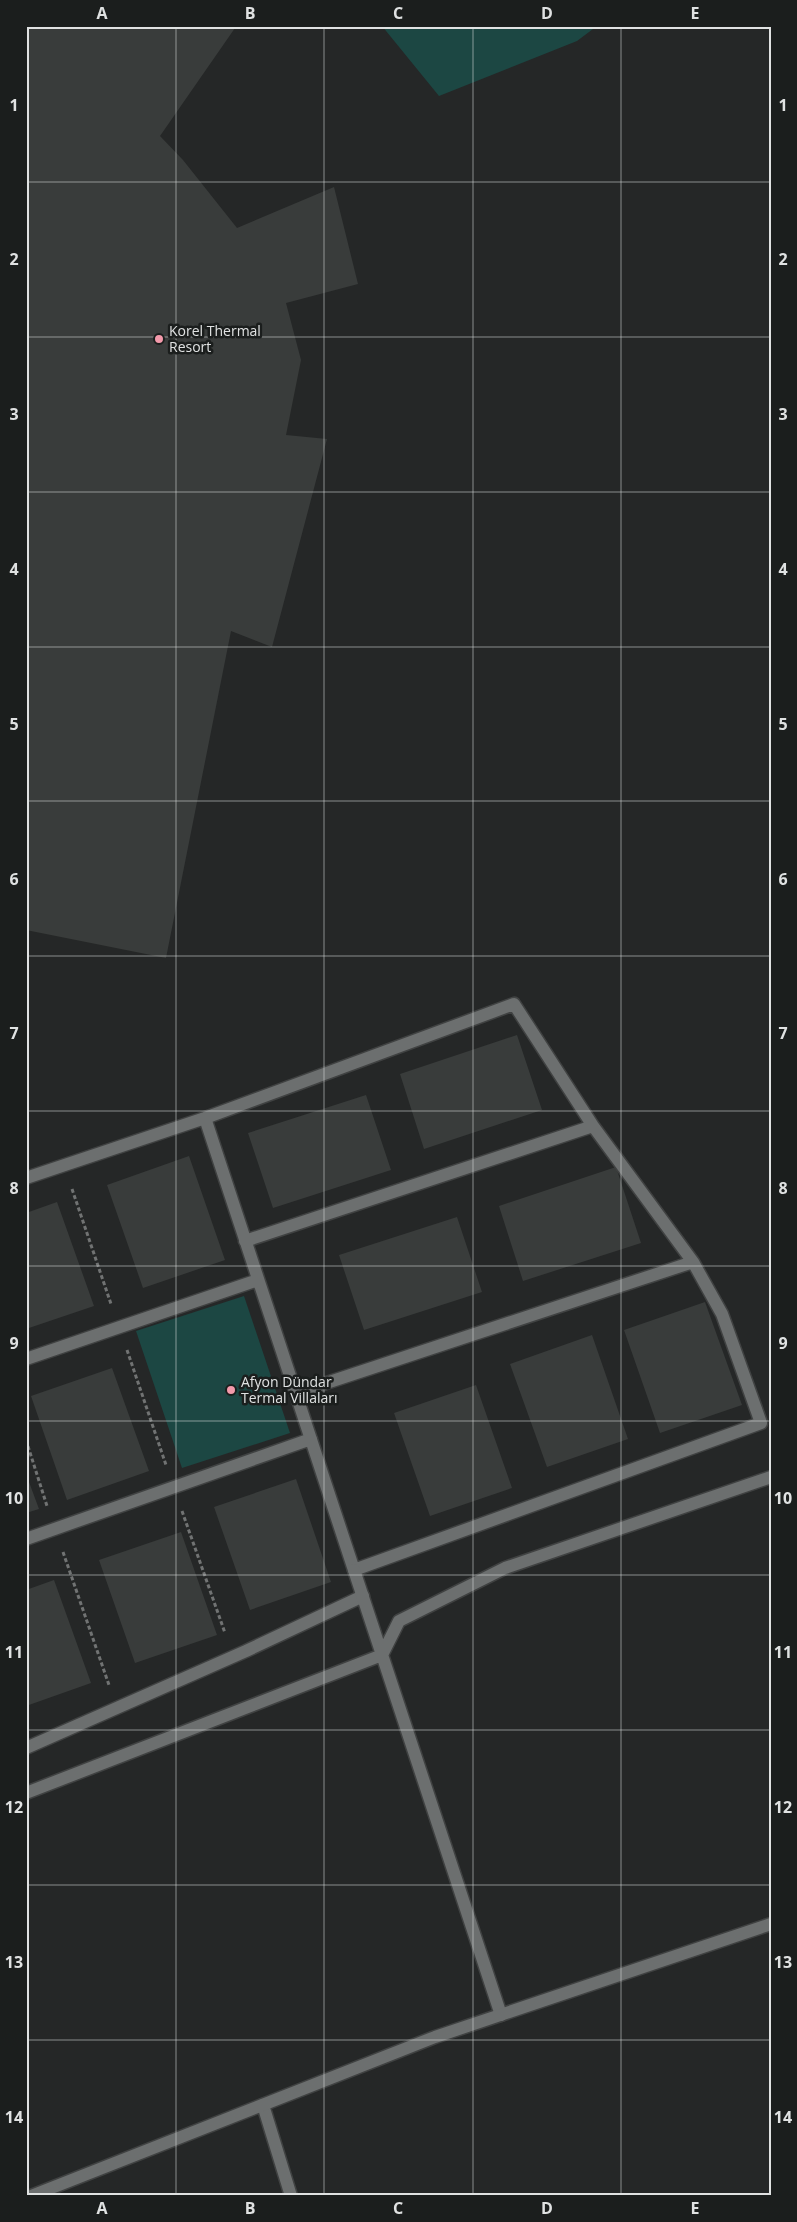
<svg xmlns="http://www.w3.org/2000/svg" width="797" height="2222" font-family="'Open Sans',sans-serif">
<rect width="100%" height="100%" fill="#252727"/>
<!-- green -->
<path fill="#1c4743" d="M 382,26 L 597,26 L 577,41 L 439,96 Z
M 244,1296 L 290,1433 L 182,1468 L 136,1331 Z"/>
<!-- building -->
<path fill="#393c3b" d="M 26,26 L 235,28 L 160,136 L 183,160 L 237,228 L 334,187 L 358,284 L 286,303 L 301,360 L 286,435 L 327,439 L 272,647 L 231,631 L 166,958 L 26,930 Z
M 517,1035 L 542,1110 L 424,1149 L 400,1074 Z
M 366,1095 L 391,1170 L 273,1208 L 248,1133 Z
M 189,1156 L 225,1260 L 143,1288 L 107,1185 Z
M 616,1167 L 641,1243 L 523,1281 L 499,1206 Z
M 57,1202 L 94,1306 L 26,1329 L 26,1213 Z
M 457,1217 L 482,1292 L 364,1330 L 339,1255 Z
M 705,1302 L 742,1405 L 660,1433 L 624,1330 Z
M 592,1335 L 628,1439 L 547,1467 L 510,1364 Z
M 112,1368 L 149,1471 L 67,1500 L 31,1396 Z
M 476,1385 L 512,1488 L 430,1516 L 394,1413 Z
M 26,1474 L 39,1509 L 26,1513 Z
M 296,1479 L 331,1582 L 250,1610 L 214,1507 Z
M 181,1532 L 217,1635 L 135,1663 L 99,1560 Z
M 54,1580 L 91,1683 L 26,1706 L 26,1590 Z"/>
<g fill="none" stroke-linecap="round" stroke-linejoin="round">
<defs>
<path id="lane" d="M 26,1178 L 205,1118 L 514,1004 L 593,1126 L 693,1262 L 722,1314 L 761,1423 L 354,1570 L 205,1118
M 245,1241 L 593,1126
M 26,1359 L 258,1280
M 296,1393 L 693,1262
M 26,1539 L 311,1439
M 26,1748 L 246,1651 L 363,1596
M 263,2105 L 291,2196"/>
<path id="street" d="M 354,1570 L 501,2015
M 26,1793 L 382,1655 L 399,1621 L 505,1568 L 771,1477"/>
<path id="secondary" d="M 31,2196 L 435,2037 L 771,1924"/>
</defs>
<!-- lane casing -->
<use href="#lane" stroke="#404242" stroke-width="15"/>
<!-- street casing -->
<use href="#street" stroke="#404242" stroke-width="15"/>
<!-- secondary casing -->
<use href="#secondary" stroke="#404242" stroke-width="15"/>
<!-- path -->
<path stroke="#717373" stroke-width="3" stroke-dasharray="4 2.5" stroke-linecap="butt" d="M 72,1189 L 111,1304
M 127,1350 L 166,1465
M 26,1440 L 47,1506
M 182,1511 L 225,1633
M 63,1552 L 109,1685"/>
<!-- lane -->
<use href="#lane" stroke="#6c6f6f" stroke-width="12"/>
<!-- street -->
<use href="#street" stroke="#6c6f6f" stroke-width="12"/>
<!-- secondary -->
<use href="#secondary" stroke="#6c6f6f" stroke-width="12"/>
</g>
<!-- grid -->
<path fill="none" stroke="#e0e2e2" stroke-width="1" stroke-opacity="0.55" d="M 176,26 L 176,2196M 324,26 L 324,2196M 473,26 L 473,2196M 621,26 L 621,2196M 26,182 L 771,182M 26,337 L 771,337M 26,492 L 771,492M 26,647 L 771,647M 26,801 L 771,801M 26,956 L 771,956M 26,1111 L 771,1111M 26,1266 L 771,1266M 26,1421 L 771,1421M 26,1575 L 771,1575M 26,1730 L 771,1730M 26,1885 L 771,1885M 26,2040 L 771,2040"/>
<!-- markers -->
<g fill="#f39aab" stroke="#1b1e1d" stroke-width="2">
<circle cx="159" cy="339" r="5"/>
<circle cx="231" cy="1390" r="5"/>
</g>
<g text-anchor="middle" stroke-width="5" stroke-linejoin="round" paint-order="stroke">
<!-- poi labels -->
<g font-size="14" fill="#e0e2e2" stroke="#1b1e1d" text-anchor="start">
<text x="169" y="336">Korel Thermal<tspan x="169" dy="16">Resort</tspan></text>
<text x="241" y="1387">Afyon Dündar<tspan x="241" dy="16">Termal Villaları</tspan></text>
</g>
</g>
<!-- border -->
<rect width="797" height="2222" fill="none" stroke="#1b1e1d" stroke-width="55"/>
<rect x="28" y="28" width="742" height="2166" fill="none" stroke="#e0e2e2" stroke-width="2"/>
<g font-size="16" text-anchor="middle" font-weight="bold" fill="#e0e2e2">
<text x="102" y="19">A</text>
<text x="250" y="19">B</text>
<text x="398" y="19">C</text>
<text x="547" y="19">D</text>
<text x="695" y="19">E</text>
<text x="14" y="111">1</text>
<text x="783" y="111">1</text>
<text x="14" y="265">2</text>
<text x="783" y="265">2</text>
<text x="14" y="420">3</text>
<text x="783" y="420">3</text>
<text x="14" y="575">4</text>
<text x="783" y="575">4</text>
<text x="14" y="730">5</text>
<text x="783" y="730">5</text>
<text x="14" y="885">6</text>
<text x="783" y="885">6</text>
<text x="14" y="1039">7</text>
<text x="783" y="1039">7</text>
<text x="14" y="1194">8</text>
<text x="783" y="1194">8</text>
<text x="14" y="1349">9</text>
<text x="783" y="1349">9</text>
<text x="14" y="1504">10</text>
<text x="783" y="1504">10</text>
<text x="14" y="1658">11</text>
<text x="783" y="1658">11</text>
<text x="14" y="1813">12</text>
<text x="783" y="1813">12</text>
<text x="14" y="1968">13</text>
<text x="783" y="1968">13</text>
<text x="14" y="2123">14</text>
<text x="783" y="2123">14</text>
<text x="102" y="2214">A</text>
<text x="250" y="2214">B</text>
<text x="398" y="2214">C</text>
<text x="547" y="2214">D</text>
<text x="695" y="2214">E</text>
</g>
</svg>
